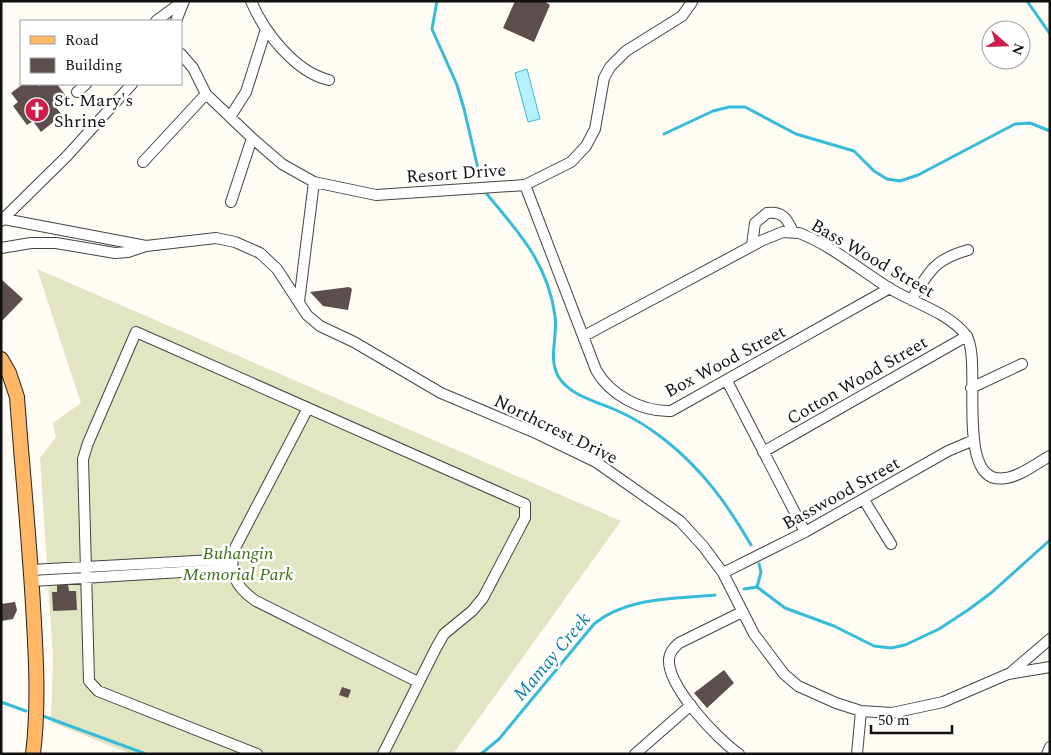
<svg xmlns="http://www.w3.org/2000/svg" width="1051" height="755" font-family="Spectral,serif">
<rect width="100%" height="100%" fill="#fffbf5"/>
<!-- cemetery -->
<path fill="#e1e5c2" d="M 37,269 L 621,521 L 453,754 L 131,754 L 51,722 L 53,658 L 40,458 L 56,437 L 53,423 L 81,403 Z"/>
<!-- water -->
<path fill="#b5f0fb" stroke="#36bcd8" d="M 527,69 L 540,119 L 528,122 L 515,73 Z"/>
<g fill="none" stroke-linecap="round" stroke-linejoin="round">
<!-- stream -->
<path stroke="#36bcd8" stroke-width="3" d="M 437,1 L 432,29 L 457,85 L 464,109 L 480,177
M 1027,1 L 1050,34
M 664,134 L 713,111 L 729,107 L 745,107 L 796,134 L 854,151 L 874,171 L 887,179 L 900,181 L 918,175 L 1015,124 L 1030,123 L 1050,131
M 486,193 C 519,233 548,263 555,316 C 558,337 548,357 558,376 C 570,397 600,402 620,412 C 636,419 651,429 665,440 C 702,469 728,505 751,545
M 757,587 L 785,608 L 834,626 L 874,646 L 891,648 L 905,645 L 939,629 L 968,610 L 991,593 L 1050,540
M 757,587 L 761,572 L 759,564
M 744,589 L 757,587
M 1,702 L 26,711
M 43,716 L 146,754
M 481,754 L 499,739 L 594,624 C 626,597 675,599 715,595"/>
</g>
<!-- building -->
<path fill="#5b4e4c" d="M 515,1 L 544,1 L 550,5 L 534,42 L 503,28 Z
M 23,84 L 38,84 L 39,86 L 42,84 L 57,84 L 66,96 L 54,105 L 62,115 L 41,132 L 33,121 L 27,125 L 13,106 L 18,102 L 11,93 Z
M 1,279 L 23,299 L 1,322 Z
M 349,287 L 352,289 L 348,310 L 323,306 L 310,292 Z
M 57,585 L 68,585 L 69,591 L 76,591 L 77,610 L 53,611 L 52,592 L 57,592 Z
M 15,602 L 17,610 L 13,619 L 1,621 L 1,604 Z
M 724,670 L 734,683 L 707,708 L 694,693 Z
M 342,687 L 351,690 L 348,698 L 339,695 Z"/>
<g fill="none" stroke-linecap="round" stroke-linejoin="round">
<defs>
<path id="minor" d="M 251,1 C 264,32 295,72 329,80
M 156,21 L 183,1
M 176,21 L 184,1
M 181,54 L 193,68 L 206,94 L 252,138 L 282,164 L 314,182 L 376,195 L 525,185 L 571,162 L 586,146 L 595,129 L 604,78 L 610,67 L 626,51 L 682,16 L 692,2
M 77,92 L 86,84
M 230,117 L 246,92 L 266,29
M 143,162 L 206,94
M 525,185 L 596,370 C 610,395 642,412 671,411 L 890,288
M 231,202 L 252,138
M 4,219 L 146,246
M 1,221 L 67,156 L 132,84
M 752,245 L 755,223 L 767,213 C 782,211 787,218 793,232
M 1,248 L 31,243 L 56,243 L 115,253 L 128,252 L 146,246 L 216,238 L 235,242 L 260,253 L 277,269 L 307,315 L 320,326 L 354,342 L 441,393 L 536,433 L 596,462 L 680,521 L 703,546 L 723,573 L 754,634 L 784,674 L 798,686 L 836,703 L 861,711 L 892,713 L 943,702 L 1008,674 L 1050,667
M 911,300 C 930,271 933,260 968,250
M 299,302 L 314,182
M 584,336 L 763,240 L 783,232 L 799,233 C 831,245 860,270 889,288 C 913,303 948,312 966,335 C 984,359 952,488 1006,478 C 1021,476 1037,463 1050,456
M 727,381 L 805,532
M 971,388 L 1022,364
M 308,408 L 236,546 C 227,571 235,587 256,601 L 418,682
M 763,452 L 967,336
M 864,500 L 891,544
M 31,570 L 232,559
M 723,573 L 805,532 L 948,451 L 974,440
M 32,581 L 232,569
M 1009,674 L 1050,639
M 257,754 L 98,691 L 89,681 L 83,459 L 88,443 L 136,332 L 525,504 L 525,518 L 483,598 L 472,611 L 444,634 L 436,648 L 383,754
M 635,754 L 691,705
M 739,754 C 717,739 667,686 669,659 C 670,651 674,648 679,643 L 742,612
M 857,754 L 861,711
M 1047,754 L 1050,747"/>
<path id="major" d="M 1,359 L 9,373 L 17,397 C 22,466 29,536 33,605 C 36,655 39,705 33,754"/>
</defs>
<!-- minor casing -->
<use href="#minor" stroke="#444" stroke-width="12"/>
<!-- major casing -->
<use href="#major" stroke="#222" stroke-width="16"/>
<!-- minor -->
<use href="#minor" stroke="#fff" stroke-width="10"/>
<!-- major -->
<use href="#major" stroke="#ffb765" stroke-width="14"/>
</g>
<!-- icons -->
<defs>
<symbol id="church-disc" viewBox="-11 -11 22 22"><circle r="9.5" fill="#ce1c4c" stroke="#fff"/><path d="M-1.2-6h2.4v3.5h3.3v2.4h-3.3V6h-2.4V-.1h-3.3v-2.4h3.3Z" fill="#fff"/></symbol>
</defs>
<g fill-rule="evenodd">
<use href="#church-disc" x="23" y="96" width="28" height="28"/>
</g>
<g text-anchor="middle" stroke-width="5" stroke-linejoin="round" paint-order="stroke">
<!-- poi labels -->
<g font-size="18" fill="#111" stroke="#fff" text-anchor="start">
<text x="54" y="106">St. Mary's<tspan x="54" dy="21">Shrine</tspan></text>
</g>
<!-- street labels -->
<g font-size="18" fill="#111" stroke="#fff">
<text transform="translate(456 173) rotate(-4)" y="6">Resort Drive</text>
<text transform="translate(873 258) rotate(30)" y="6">Bass Wood Street</text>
<text transform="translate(725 361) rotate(-28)" y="6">Box Wood Street</text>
<text transform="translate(857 380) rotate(-30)" y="6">Cotton Wood Street</text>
<text transform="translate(556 429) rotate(26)" y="6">Northcrest Drive</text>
<text transform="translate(841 493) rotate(-29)" y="6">Basswood Street</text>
</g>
<!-- park labels -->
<g font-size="18" font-style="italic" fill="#3f701a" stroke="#fff">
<text x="238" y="559">Buhangin<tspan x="238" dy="21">Memorial Park</tspan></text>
</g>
<!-- water labels -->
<g font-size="19" font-style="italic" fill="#0e819f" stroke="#fff">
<text transform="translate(551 656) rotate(-50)" y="7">Mamay Creek</text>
</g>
</g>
<!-- border -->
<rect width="1051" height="755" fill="none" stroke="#111111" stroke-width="5"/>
<!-- legend -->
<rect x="20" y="20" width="162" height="65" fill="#ffffff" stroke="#a0a0a0"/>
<rect x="30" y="36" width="25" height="8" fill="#ffb765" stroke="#a0a0a0"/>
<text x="65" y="45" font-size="15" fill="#111111">Road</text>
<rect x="30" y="58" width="25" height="15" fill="#5b4e4c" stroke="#a0a0a0"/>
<text x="65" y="70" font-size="15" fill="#111111">Building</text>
<!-- north arrow -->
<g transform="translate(1006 45) rotate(110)"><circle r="24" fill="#ffffff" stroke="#a0a0a0"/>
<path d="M0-4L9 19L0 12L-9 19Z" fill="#ce1c4c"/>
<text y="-8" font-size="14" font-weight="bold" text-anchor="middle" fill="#111111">N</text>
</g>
<!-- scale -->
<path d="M871 725v8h81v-8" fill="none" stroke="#111111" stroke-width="2.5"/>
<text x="878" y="725" font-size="15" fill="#111111" stroke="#ffffff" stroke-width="4" paint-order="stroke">50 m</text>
</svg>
